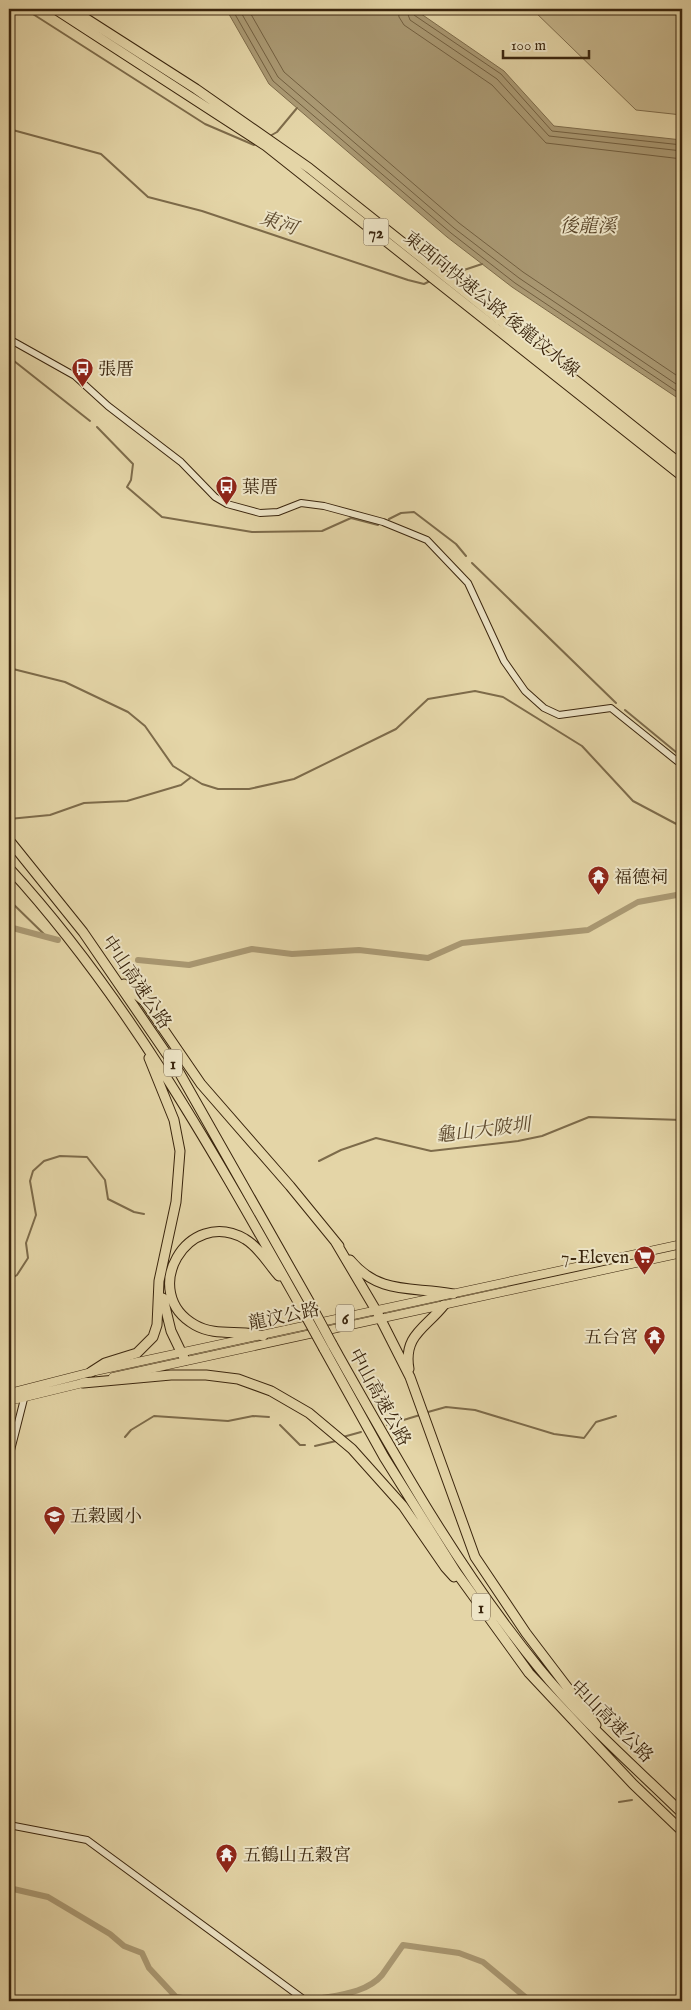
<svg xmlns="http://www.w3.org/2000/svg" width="691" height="2010" font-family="'IM FELL English','Noto Serif TC',serif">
<rect width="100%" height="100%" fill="#e4d5a7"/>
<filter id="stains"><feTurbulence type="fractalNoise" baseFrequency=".004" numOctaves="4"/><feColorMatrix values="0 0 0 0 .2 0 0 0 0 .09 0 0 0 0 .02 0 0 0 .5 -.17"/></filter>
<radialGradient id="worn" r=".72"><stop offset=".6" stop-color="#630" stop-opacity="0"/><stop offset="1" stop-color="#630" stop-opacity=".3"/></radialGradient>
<!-- green -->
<path fill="#c7b78d" stroke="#806e4d" d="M 532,9 L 682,9 L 682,115 L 636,110 Z"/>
<!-- water -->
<path fill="#aa9973" stroke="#7d6b4a" d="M 226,9 L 414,9 L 504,71 L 554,126 L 682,140 L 682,401 L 512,287 L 447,237 L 269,84 Z"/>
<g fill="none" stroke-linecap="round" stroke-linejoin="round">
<!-- shore -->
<path stroke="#725f40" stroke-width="1" d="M 232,9 L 273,81 L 451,233 L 515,283 L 682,395
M 239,9 L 278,77 L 454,228 L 519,278 L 682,388
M 248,9 L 284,72 L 459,223 L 523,272 L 682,379
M 398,9 L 399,17 L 404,25 L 492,85 L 546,143 L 682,159
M 406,9 L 410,20 L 497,79 L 549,136 L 682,151
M 412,9 L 414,15 L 501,74 L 552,131 L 682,145"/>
<!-- stream -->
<path stroke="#7d6b4a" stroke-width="2" d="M 25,9 L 205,124 L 254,145 L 257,143
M 9,129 L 101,154 L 148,197 L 202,211 L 408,280 L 424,284 L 430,281
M 270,136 L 277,132 L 297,108
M 449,275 L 482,264
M 9,357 L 90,421
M 97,427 L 133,464 L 131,480 L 127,487 L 162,517 L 252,532 L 322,531 L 351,518 L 378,525
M 389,519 L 401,513 L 414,512 L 456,544 L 466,556
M 472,563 L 616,703
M 9,668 L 65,682 L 128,712 L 145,726 L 173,766 L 202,784 L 218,789 L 249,789 L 294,779 L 396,729 L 428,699 L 475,691 L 503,697 L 582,746 L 633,801 L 682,827
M 625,710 L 682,757
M 9,819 L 50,815 L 84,803 L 127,801 L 181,785 L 190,778
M 9,900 L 47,937
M 319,1161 L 341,1150 L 376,1138 L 431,1151 L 518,1141 L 542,1136 L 589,1117 L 682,1120
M 9,1280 L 17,1275 L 28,1258 L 26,1243 L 36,1215 L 30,1181 L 33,1171 L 44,1161 L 60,1156 L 87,1157 L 105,1180 L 108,1199 L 134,1212 L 144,1214
M 428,1412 L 446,1407 L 475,1410 L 554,1434 L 584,1438 L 596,1422 L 616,1416
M 280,1425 L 300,1445 L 305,1445
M 387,1425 L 420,1415
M 125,1437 L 131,1430 L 154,1416 L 228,1421 L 253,1416 L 269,1417
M 343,1437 L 361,1432
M 315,1446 L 336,1441
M 619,1802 L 632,1800"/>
<!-- canal -->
<path stroke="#aa9973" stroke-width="6" d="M 9,927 L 58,940
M 138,960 L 189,965 L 252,949 L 292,954 L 359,950 L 428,958 L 462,943 L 588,930 L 638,902 L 682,894
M 9,1888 L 48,1897 L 110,1934 L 124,1946 L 142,1953 L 149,1968 L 176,1997 L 201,2001
M 312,2000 C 335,1995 366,1994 382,1975 C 389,1965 396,1955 403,1945 L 459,1953 L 483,1962 L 530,2001"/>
<defs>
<path id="secondary" d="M 9,339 L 75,376 L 108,406 L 181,462 L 215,497 L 227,504 L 260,513 L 278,512 L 301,503 L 324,506 L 383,522 L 427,540 L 468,583 L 504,661 L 525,691 L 544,708 L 559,715 L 611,708 L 682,765
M 9,1458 L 25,1395
M 9,1825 L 87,1840 L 306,2001"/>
<path id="primary" d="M 113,1377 L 682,1253
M 9,1393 L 91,1372 L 682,1244
M 9,1401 L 87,1382"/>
<path id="highway" d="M 55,9 L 266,146 L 682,476
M 71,9 L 196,89 L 309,168 L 682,465
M 9,840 L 83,932 L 179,1072 L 310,1303
M 9,868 C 129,999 215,1155 302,1309
M 124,984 L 144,1001 L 201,1084 L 290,1186 L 339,1246
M 335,1241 L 377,1312 L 410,1377 L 475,1557 L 526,1633 L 596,1725
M 350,1260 C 380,1296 413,1286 453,1294
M 163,1298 L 171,1331 L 185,1360
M 263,1336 C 241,1329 216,1337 195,1325 C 138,1293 187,1206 245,1239 C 260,1248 268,1264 279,1276
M 332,1344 C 395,1456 457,1568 539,1668 C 582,1721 634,1766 682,1813
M 324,1349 L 384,1457 L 456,1572 L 529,1673 L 633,1784 L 682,1831
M 409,1369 C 403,1335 426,1328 444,1305
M 91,1372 L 105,1363 L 137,1353 L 153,1337 L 157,1325 L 159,1281 L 176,1202 L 180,1151 L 174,1120 L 149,1058
M 83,1383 L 171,1375 L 206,1375 L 238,1379 L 271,1391 L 309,1413 L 352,1449 L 403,1506 L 445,1567 L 454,1577"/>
</defs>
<!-- secondary casing -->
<use href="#secondary" stroke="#3a250d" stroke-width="8"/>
<!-- primary casing -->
<use href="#primary" stroke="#3a250d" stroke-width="9"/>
<!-- highway casing -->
<use href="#highway" stroke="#3a250d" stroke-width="11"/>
<!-- secondary -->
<use href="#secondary" stroke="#ede4c6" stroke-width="6"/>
<!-- primary -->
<use href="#primary" stroke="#e4d5a7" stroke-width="8"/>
<!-- highway -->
<use href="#highway" stroke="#e4d5a7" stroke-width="9"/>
<defs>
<path id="highway-bridge" d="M 310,1303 L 332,1344
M 302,1309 L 324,1349"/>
</defs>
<!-- highway-bridge casing -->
<use href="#highway-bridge" stroke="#3a250d" stroke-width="11" stroke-linecap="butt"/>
<!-- highway-bridge -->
<use href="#highway-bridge" stroke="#e4d5a7" stroke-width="9"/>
</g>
<!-- icons -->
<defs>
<symbol id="bus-pin" viewBox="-11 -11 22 30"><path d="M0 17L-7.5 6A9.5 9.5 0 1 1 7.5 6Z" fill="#8f2418" stroke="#ede4c6"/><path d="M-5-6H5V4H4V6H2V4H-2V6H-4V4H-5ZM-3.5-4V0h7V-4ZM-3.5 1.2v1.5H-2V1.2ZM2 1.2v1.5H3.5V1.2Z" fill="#fff"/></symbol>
<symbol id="temple-pin" viewBox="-11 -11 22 30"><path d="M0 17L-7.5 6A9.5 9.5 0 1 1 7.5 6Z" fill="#8f2418" stroke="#ede4c6"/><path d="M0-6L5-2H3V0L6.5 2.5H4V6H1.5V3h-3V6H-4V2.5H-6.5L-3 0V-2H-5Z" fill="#fff"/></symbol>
<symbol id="supermarket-pin" viewBox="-11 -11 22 30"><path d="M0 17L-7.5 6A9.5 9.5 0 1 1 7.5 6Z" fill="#8f2418" stroke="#ede4c6"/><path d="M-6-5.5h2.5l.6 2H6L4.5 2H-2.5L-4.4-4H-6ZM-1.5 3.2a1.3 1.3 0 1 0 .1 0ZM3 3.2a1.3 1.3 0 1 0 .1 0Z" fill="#fff"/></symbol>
<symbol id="school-pin" viewBox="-11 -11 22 30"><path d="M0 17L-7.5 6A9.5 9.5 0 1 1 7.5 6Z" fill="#8f2418" stroke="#ede4c6"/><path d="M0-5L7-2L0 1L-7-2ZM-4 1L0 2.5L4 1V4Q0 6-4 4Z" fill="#fff"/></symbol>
</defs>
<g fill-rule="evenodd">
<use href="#bus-pin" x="70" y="356" width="25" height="34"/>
<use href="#bus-pin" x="214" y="474" width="25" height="34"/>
<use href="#temple-pin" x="586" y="864" width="25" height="34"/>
<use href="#supermarket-pin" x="632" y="1244" width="25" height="34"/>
<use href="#temple-pin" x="642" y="1324" width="25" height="34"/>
<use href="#school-pin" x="42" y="1504" width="25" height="34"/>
<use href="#temple-pin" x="214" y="1842" width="25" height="34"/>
</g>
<g text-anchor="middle" stroke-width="4" stroke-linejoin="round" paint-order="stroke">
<!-- shield labels -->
<g fill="#ede4c6" stroke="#705e44" stroke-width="1">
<rect x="363.5" y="218.5" width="25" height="27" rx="4"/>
<rect x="164" y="1049.5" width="18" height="27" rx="4"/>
<rect x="336" y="1304.5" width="18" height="27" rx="4"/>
<rect x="472" y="1593.5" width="18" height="27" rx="4"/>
</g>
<g font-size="16" font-weight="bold" fill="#3a250d">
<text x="376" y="238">72</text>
<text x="173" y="1069">1</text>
<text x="345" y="1324">6</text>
<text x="481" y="1613">1</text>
</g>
<!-- street labels -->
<g font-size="18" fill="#3a250d" stroke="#ede4c6">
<text transform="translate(492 304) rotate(39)" y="6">東西向快速公路 後龍汶水線</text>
<text transform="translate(137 982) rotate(56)" y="6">中山高速公路</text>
<text transform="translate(284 1316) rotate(-12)" y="6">龍汶公路</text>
<text transform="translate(380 1397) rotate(61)" y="6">中山高速公路</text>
<text transform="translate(612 1721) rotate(45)" y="6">中山高速公路</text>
</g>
<!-- poi labels -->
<g font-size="18" fill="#3a250d" stroke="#ede4c6" text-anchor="start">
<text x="98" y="375">張厝</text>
<text x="242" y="493">葉厝</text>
<text x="614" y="883">福德祠</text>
<text x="629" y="1263" text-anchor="end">7-Eleven</text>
<text x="638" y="1343" text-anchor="end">五台宮</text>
<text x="70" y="1522">五穀國小</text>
<text x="243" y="1861">五鶴山五穀宮</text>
</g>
<!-- water labels -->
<g font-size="19" font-style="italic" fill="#5c482c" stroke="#ede4c6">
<text transform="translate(279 222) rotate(18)" y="7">東河</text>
<text x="588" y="232">後龍溪</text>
<text transform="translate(483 1129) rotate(-7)" y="7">龜山大陂圳</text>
</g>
</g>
<!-- margin -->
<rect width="691" height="2010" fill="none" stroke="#e4d5a7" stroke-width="30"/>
<rect x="10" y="10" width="671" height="1990" fill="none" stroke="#3a250d" stroke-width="2.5"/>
<rect x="15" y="15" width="661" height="1980" fill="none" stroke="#3a250d"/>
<!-- scale -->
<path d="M503 50v8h86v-8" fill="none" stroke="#3a250d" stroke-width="2.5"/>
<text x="511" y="50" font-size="15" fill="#3a250d" stroke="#ede4c6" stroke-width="4" paint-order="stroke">100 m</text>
<rect width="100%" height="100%" filter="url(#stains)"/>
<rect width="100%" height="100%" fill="url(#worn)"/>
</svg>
